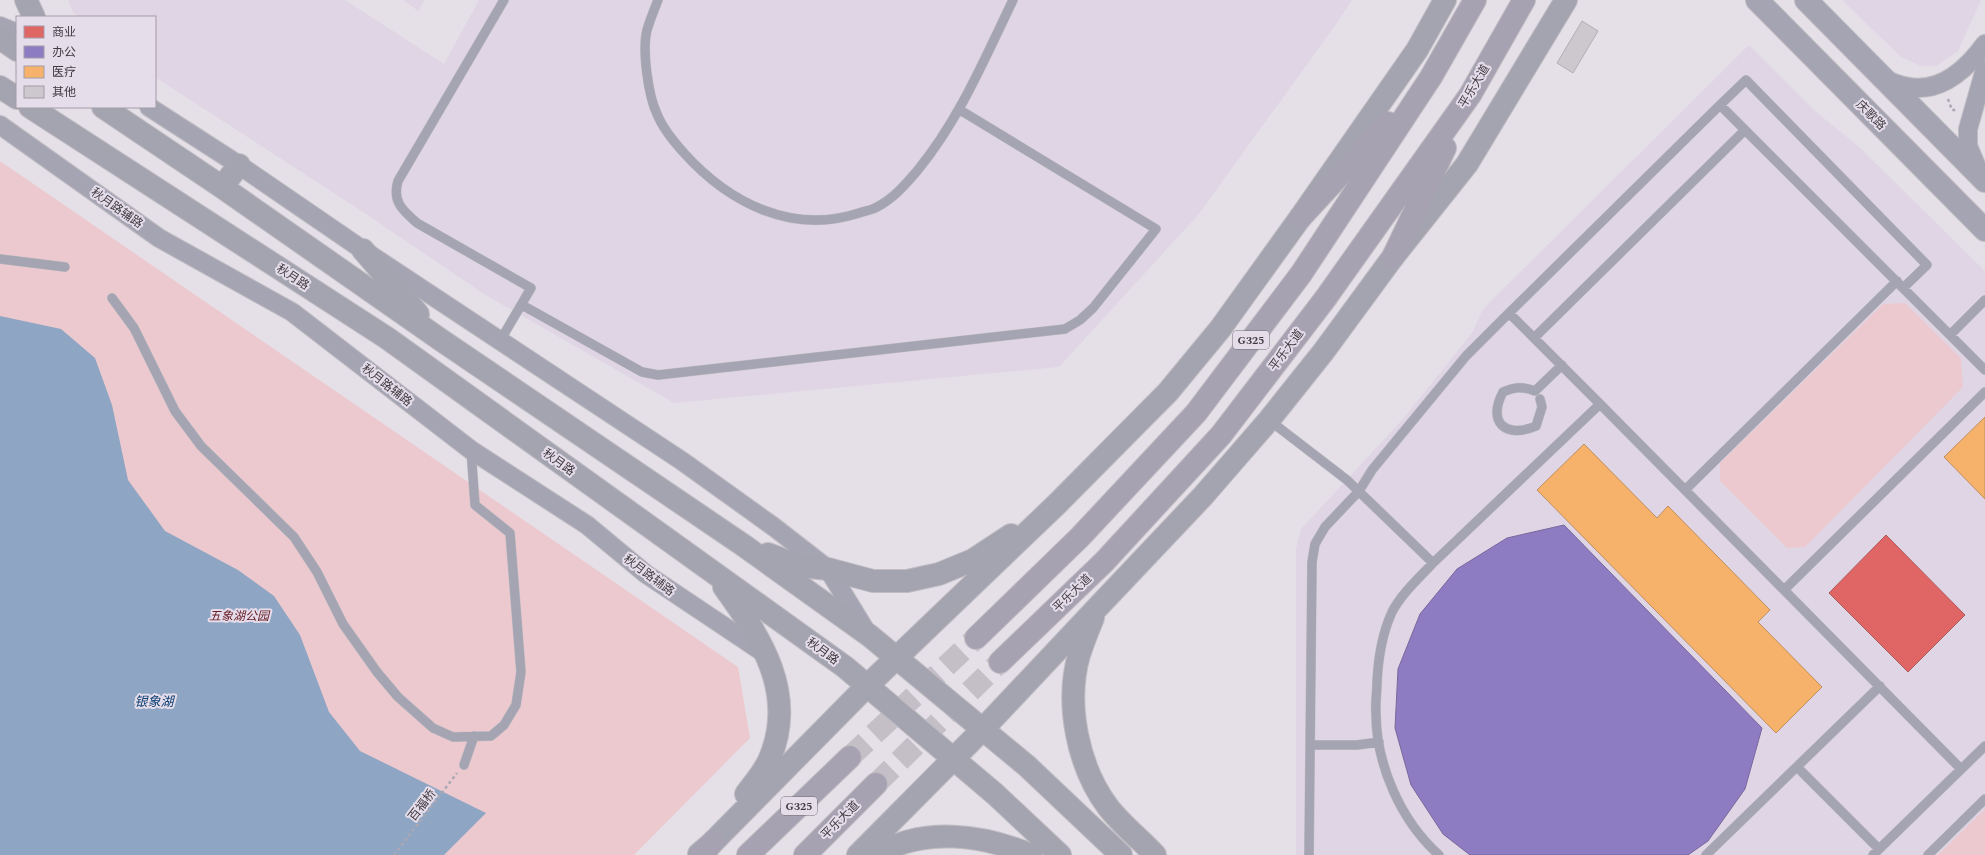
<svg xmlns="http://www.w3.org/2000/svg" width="1985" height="855" font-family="Spectral,'Noto Sans SC',serif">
<rect width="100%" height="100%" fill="#e5e0e8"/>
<!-- built -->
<path fill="#dfd5e4" d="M 68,0 L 345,0 L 444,64 L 479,0 L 1352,0 L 1334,27 L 1198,215 L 1059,367 L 674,403 L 484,294 L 366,214 L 155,77 L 155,17 L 78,17 L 73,12 Z
M 403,0 L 425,0 L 418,11 Z
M 1842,0 L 1981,0 L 1958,51 L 1936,66 L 1921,66 L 1901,57 Z
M 1749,45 L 1815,111 L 1858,146 L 1985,271 L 1985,855 L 1296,855 L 1296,548 L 1301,529 L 1402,420 L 1472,333 L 1482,311 L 1490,302 Z"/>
<!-- green -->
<path fill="#ecc9ce" d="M 0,161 L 738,667 L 750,738 L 634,855 L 0,855 Z
M 1905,303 L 1961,358 L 1963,387 L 1805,547 L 1787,548 L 1720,481 L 1720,463 L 1883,304 Z
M 1985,809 L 1985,855 L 1938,855 Z"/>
<!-- water -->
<path fill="#8ea5c4" d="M 0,316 L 61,329 L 95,358 L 112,405 L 128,480 L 165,531 L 238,570 L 274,596 L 300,635 L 329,712 L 360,751 L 486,813 L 444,855 L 0,855 Z"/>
<!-- shops -->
<path fill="#e06666" stroke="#b0595b" d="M 1886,535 L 1965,615 L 1908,672 L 1829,593 Z"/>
<!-- offices -->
<path fill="#8e7cc3" stroke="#76689c" d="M 1564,525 L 1762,728 L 1745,789 L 1708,841 L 1688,855 L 1470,855 L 1443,834 L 1411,785 L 1395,728 L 1398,669 L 1420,614 L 1457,569 L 1507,538 Z"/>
<!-- health -->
<path fill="#f6b26b" stroke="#bf8e5e" d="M 1985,417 L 1985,499 L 1944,457 Z
M 1584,444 L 1657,518 L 1668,506 L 1770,610 L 1758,622 L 1822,687 L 1776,733 L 1537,490 Z"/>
<!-- building -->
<path fill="#cdc8cd" stroke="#b3aeb3" d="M 1582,21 L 1598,31 L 1573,73 L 1557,63 Z"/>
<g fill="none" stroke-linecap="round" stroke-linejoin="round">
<!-- trunk-tunnel -->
<path stroke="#c4bfc7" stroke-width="22" stroke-dasharray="22 11" stroke-linecap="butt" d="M 850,757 L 976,638
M 876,784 L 1000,662"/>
<defs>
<path id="service" d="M 658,0 C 654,10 650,20 647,30 C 642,50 648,95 657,114 C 663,129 674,142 684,153 C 729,203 792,235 859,213 C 865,211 872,210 877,207 C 894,198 905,185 917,171 C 959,120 984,60 1013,0
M 1720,105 L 1746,80 L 1927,265 L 1903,288
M 0,259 L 65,267
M 112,298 L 134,328 L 175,411 L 201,446 L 294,537 L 317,572 L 343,624 L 377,672 L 398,697 L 433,728 L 453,737 L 491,736 L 504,725 L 516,705 L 521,672 L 510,533 L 475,505 L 471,450
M 522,305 L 642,372 L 658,375 L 1065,329 L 1080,320 L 1093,308 L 1156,229 L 960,110
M 1509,313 L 1720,105 L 1745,130
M 1950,335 L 1985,300
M 500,341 L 531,288 L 417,223 C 402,210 392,201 398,181 L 504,0
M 1540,399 L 1542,407 L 1536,426 C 1505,439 1487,422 1503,392 C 1515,387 1522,386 1535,391 L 1562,365
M 1600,404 L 1534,338 L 1745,130 L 1985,370
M 1269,420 L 1347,480 L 1433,563 C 1419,578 1402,593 1392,612 C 1382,634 1378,659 1377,683 C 1377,693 1375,703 1376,713 C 1376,765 1401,821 1439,855
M 1685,490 L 1897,281
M 1433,563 L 1600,404 L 1961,769
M 1784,590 L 1985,392
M 1311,745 L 1357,745 L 1379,742
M 464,765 L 474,736
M 1797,767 L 1879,849
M 1309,855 L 1312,562 L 1315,544 L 1325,527 L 1359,491 L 1372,470 L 1466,356 L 1509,313 L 1534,338
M 1706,855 L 1880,686
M 1873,855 L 1985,746
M 1928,855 L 1985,799"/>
<path id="minor" d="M 0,26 L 17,33
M 1884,79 C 1890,81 1897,85 1904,86 C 1939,95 1966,70 1985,44
M 149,107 L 239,165 L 363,250 L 682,461 L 774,527 L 828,569 L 866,631
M 0,125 L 159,238 L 292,312 L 471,450 L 587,525 L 646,574 L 767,655
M 1979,172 L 1968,146 L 1968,129 L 1985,69"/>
<path id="tertiary" d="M 1757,0 L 1985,230
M 1806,0 L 1985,181"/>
<path id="secondary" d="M 26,0 L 34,17
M 0,38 L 17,50
M 0,87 L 17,98
M 30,107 L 387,338 L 845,667 L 995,794 L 1060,855
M 103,107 L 222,187 L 441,340 L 743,545 L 870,636 L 1027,766 L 1121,855
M 222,187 L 239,165
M 363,250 L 418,314
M 768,554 L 800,566 L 828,569 L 873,581 L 907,581 L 939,574 L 973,560 L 1011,535
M 724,587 C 761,638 797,693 770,758 C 765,771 754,783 746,794
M 1093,618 C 1088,630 1083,643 1079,655 C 1065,704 1078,767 1108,807 C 1121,824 1140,839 1155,855
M 699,854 L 713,842 L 867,686 L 1058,503 L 1168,392 L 1220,329 L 1300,218 L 1417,50 L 1445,0
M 858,855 L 983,729 L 1096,609 L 1203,496 L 1269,420 L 1324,351 L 1393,257 L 1467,164 L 1566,0
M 877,855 C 923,826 984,835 1031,855"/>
<path id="trunk" d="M 1300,218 L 1388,123
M 1393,257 L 1445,148
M 976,638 L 1080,537 L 1196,413 L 1301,274 L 1431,77 L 1475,0
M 1000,662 L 1104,562 L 1221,435 L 1325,299 L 1470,95 L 1524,0
M 702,855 L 713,842
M 748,855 L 850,757
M 805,855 L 876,784"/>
</defs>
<!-- service casing -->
<use href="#service" stroke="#c0bcc2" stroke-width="10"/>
<!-- minor casing -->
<use href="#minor" stroke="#c0bcc2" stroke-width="20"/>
<!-- tertiary casing -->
<use href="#tertiary" stroke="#c0bcc2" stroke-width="24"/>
<!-- secondary casing -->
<use href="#secondary" stroke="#c0bcc2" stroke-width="24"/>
<!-- trunk casing -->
<use href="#trunk" stroke="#c0bcc2" stroke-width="24"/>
<!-- path -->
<path stroke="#aaa8b2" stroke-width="2.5" stroke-dasharray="3 3" stroke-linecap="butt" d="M 1948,99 L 1952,110 L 1957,110
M 394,855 L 457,773"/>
<!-- service -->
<use href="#service" stroke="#a4a4b2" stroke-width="9"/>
<!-- minor -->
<use href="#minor" stroke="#a4a4b2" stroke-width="18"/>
<!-- tertiary -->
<use href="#tertiary" stroke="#a4a4b2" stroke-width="22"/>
<!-- secondary -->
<use href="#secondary" stroke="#a4a4b1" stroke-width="22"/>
<!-- trunk -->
<use href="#trunk" stroke="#a6a2b2" stroke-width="22"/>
</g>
<g text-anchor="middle" stroke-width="4" stroke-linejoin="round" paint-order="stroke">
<!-- shield labels -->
<g fill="#e6ddeb" stroke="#716c74" stroke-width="1">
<rect x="1233" y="331" width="36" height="18" rx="3"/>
<rect x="781" y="797" width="36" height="18" rx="3"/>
</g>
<g font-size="11" font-weight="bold" fill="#3f3b41">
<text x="1251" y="344">G325</text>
<text x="799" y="810">G325</text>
</g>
<!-- street labels -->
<g font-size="12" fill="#3f3b41" stroke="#e6ddeb">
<text transform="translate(1474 86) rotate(-59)" y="4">平乐大道</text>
<text transform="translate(1871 115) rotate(45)" y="4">庆歌路</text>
<text transform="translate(117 208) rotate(35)" y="4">秋月路辅路</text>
<text transform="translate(293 277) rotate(33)" y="4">秋月路</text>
<text transform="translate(1286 350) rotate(-53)" y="4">平乐大道</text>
<text transform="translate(387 385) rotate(38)" y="4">秋月路辅路</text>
<text transform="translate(559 462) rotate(36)" y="4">秋月路</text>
<text transform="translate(649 575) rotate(37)" y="4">秋月路辅路</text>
<text transform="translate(1072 593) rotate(-44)" y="4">平乐大道</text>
<text transform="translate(823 651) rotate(36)" y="4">秋月路</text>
<text transform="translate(422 805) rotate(-52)" y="4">百福桥</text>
<text transform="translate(840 820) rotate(-45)" y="4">平乐大道</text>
</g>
<!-- park labels -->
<g font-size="12" font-style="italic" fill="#692029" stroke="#e6ddeb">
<text x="239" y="620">五象湖公园</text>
</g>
<!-- water labels -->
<g font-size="13" font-style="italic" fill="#0a3f74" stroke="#e6ddeb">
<text x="154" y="706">银象湖</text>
</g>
</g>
<!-- legend -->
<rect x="16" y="16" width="140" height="92" fill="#e6ddeb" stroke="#a39ca7"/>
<rect x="24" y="26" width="20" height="12" fill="#e06666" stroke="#a39ca7"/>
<text x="52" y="36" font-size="12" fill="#3f3b41">商业</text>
<rect x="24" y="46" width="20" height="12" fill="#8e7cc3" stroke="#a39ca7"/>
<text x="52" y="56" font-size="12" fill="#3f3b41">办公</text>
<rect x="24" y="66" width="20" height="12" fill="#f6b26b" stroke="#a39ca7"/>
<text x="52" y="76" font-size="12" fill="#3f3b41">医疗</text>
<rect x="24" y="86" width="20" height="12" fill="#cdc8cd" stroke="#a39ca7"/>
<text x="52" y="96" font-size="12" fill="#3f3b41">其他</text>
</svg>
